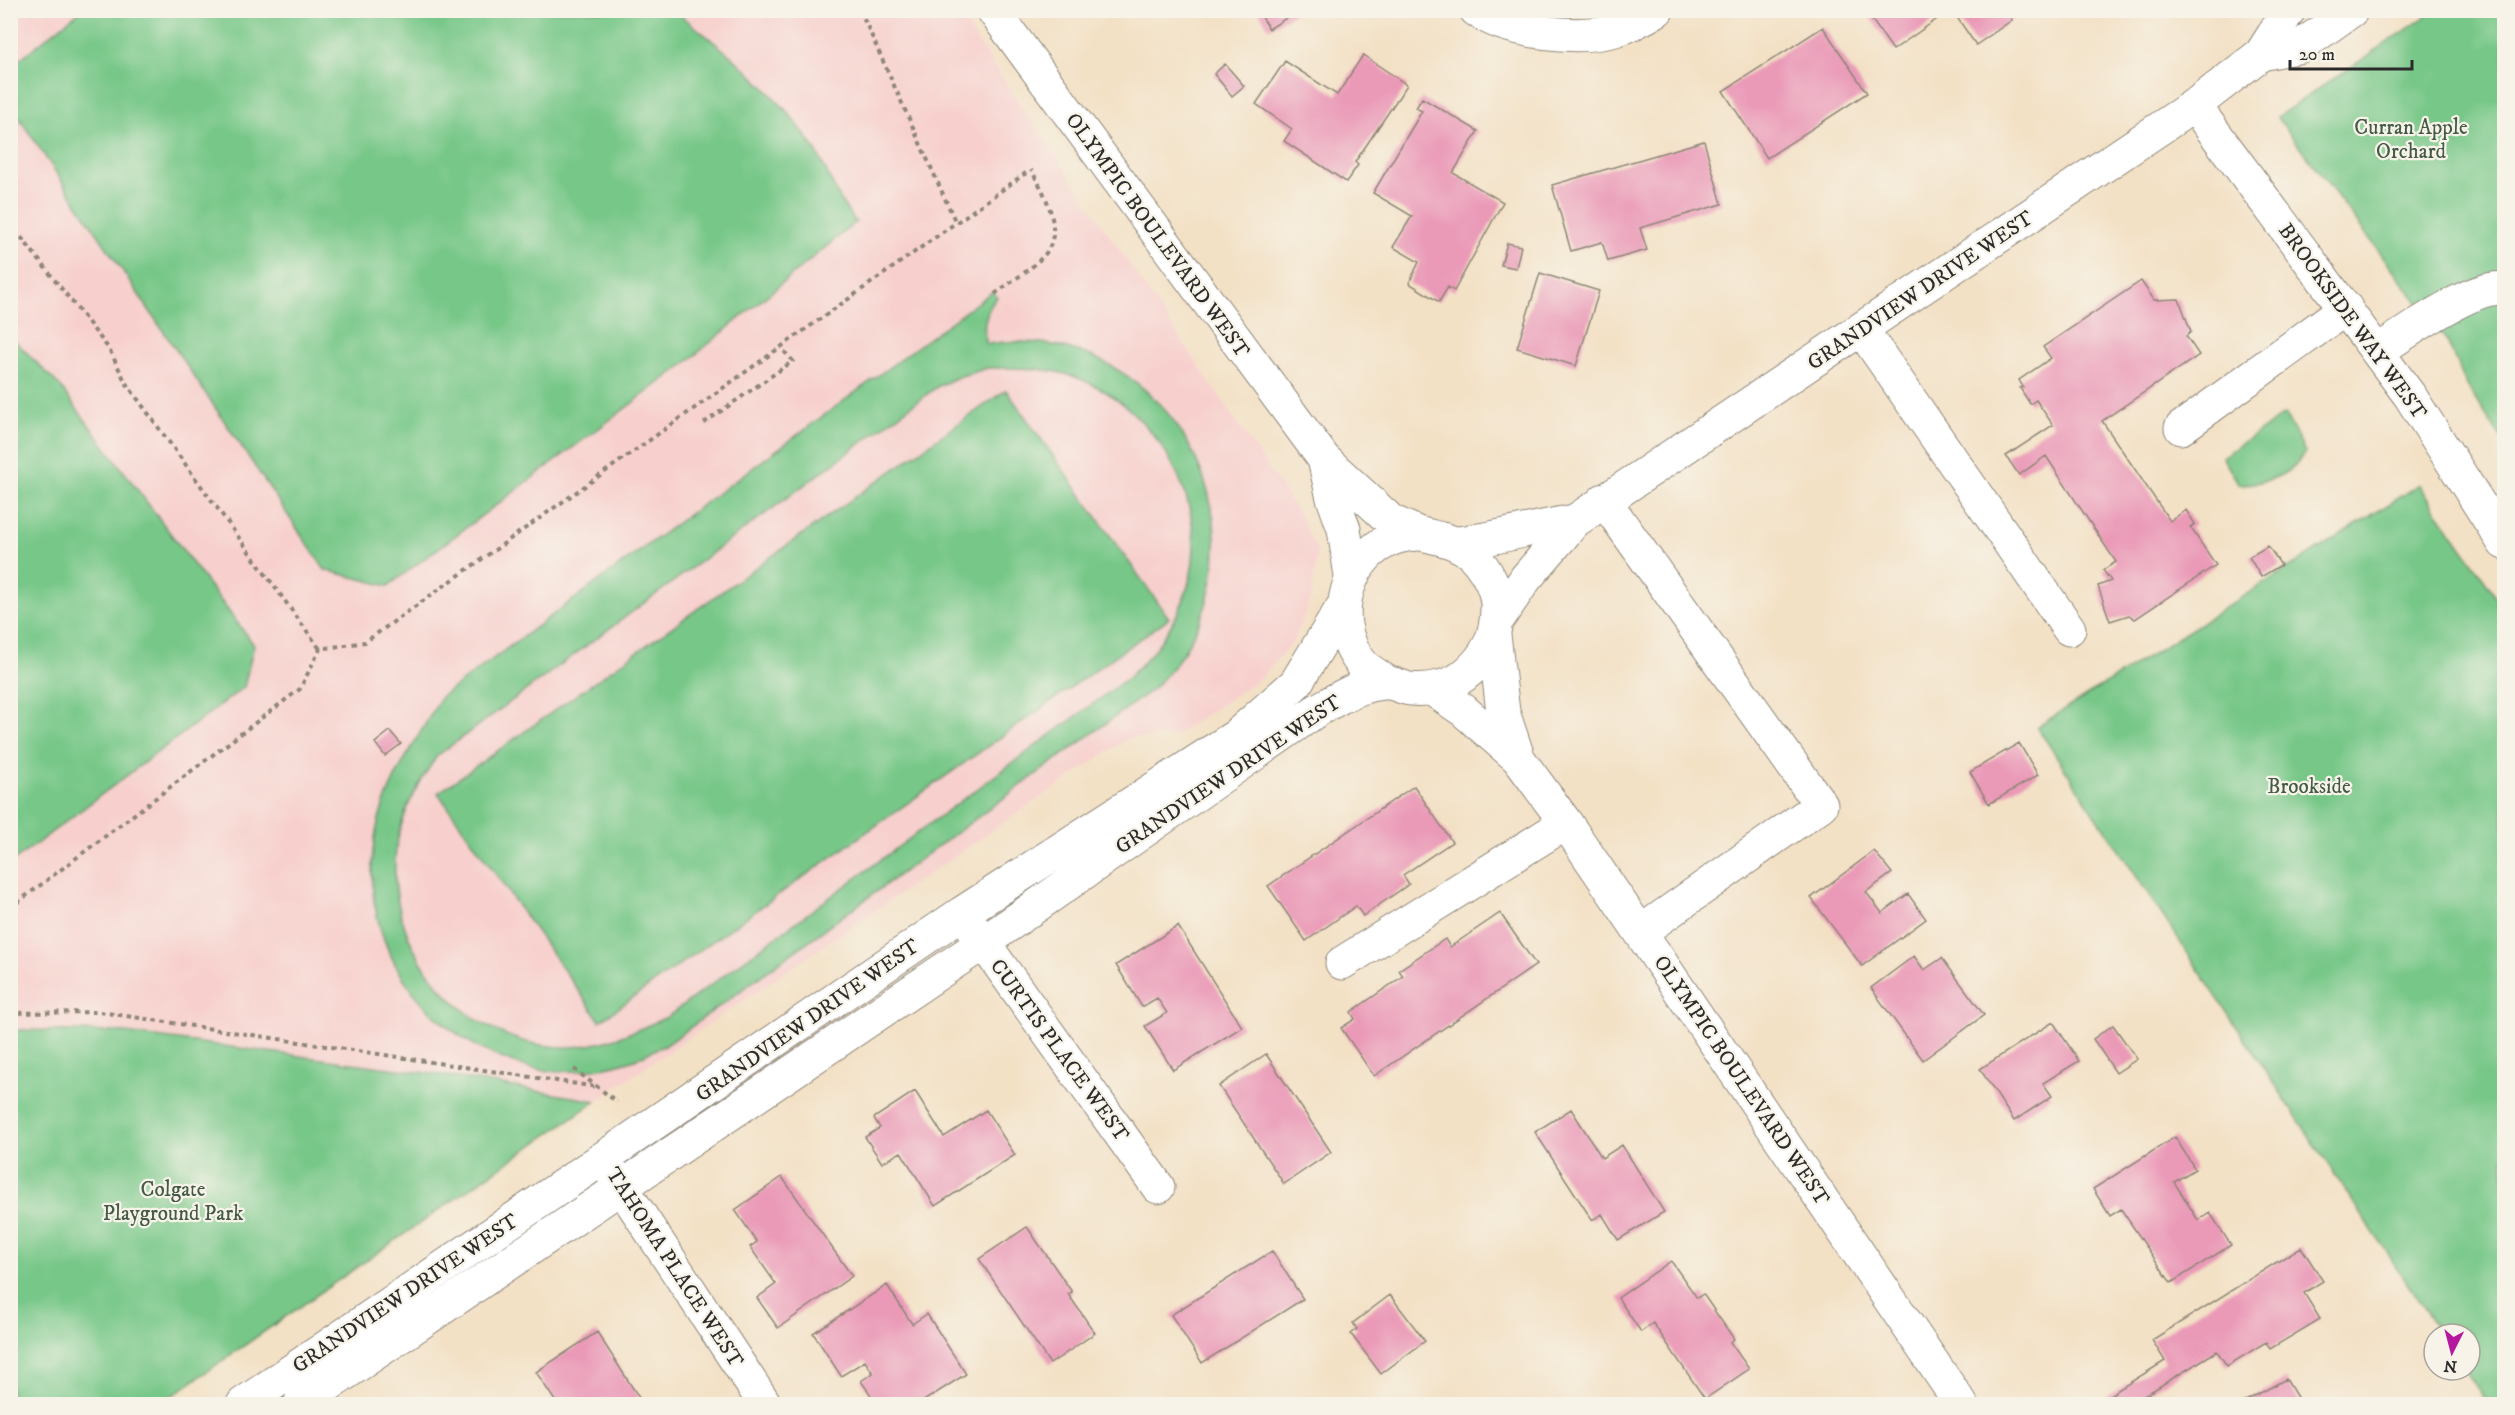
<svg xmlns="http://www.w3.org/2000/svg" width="2515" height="1415" font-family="'IM FELL DW Pica',serif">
<rect width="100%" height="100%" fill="#f7f3e8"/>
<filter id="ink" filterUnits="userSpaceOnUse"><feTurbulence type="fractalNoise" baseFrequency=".0167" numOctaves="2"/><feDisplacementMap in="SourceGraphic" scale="12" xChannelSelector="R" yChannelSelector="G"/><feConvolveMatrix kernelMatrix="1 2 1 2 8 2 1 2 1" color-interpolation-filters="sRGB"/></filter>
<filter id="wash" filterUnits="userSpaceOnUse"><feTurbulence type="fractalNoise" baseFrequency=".008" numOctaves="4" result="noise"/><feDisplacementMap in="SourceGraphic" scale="24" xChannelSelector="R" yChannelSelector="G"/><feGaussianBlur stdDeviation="1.35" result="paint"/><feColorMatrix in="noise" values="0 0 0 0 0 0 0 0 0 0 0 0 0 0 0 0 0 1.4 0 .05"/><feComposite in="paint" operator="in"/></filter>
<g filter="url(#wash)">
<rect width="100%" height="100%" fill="#f3e1c6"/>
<!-- built -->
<path fill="#f7d0cd" d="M 11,11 L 957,11 L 1298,512 L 1317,551 L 1312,595 L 1294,641 L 1259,679 L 1174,736 L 1128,738 L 596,1101 L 442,1075 L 118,1032 L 11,1031 Z"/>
<!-- green -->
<path fill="#77c788" stroke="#51795a" stroke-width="1.5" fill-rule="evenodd" d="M 80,11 L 675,11 C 727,51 776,91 813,146 C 828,170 837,201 856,222 L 682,366 L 388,586 L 325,570 L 11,106 L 11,66 Z
M 2434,11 L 2504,11 L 2504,443 L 2466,384 L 2446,339 L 2277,117 Z
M 993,291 L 997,297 C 986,310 981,328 987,344 C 1180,317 1292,554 1153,689 L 665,1046 C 654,1049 646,1055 635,1059 C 610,1068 578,1073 550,1071 C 531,1070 511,1062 494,1055 C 407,1016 357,927 376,832 C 385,784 417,740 441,697 ZM 988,368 C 1019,368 1054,367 1083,380 C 1154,410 1207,496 1191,574 C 1183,614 1158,650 1128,678 L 667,1017 C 636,1031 601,1047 567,1047 C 468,1047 390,957 395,860 C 397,821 415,788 437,756 L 937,387 L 958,377 Z
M 11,337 L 59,385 L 254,645 L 244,687 L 11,863 Z
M 1006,390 L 1169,618 L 600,1021 L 438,793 Z
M 2285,414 L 2305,452 C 2291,476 2265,484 2239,484 L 2222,457 Z
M 2419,485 L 2493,592 L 2504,614 L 2504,1404 L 2488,1404 L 2465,1370 L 2470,1370 L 2470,1334 L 2441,1334 L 2037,727 Z
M 24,1030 L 118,1032 L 442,1075 L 596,1101 L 160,1404 L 11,1404 L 10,1031 Z"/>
<g id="blocks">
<!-- building -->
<path fill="#ea9ab7" d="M 1258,10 L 1299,10 L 1269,29 Z
M 1865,10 L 1950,10 L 1893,50 Z
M 1952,10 L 2006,10 L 2012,20 L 1976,45 Z
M 1823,27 L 1867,93 L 1767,158 L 1723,91 Z
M 1363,55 L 1407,85 L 1355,162 L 1358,165 L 1346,182 L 1284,141 L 1292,129 L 1256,104 L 1285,61 L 1337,95 Z
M 1225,64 L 1244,86 L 1232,96 L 1214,74 Z
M 1422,98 L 1478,131 L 1453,173 L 1503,202 L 1454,291 L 1448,287 L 1439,302 L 1409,283 L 1419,262 L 1393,247 L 1412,216 L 1373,193 L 1422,111 L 1416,108 Z
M 1704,141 L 1722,204 L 1640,228 L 1647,250 L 1608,261 L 1602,242 L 1571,251 L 1552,185 Z
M 1507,243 L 1521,246 L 1516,268 L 1501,265 Z
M 1540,273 L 1599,291 L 1576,366 L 1517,348 Z
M 2141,281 L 2154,300 L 2179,299 L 2191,332 L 2186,336 L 2199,355 L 2102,421 L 2170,521 L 2186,510 L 2195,524 L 2190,527 L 2216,565 L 2135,619 L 2129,615 L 2110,621 L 2098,586 L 2111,581 L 2103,570 L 2116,562 L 2046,456 L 2019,475 L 2006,456 L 2053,425 L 2036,400 L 2030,404 L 2020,388 L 2023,387 L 2019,380 L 2051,358 L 2043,347 Z
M 2268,546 L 2281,565 L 2261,577 L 2249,557 Z
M 390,731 L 401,744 L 385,756 L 375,743 Z
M 2019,743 L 2038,775 L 1989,804 L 1970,772 Z
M 1414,786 L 1452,842 L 1403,875 L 1409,884 L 1363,916 L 1356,906 L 1306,941 L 1268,886 Z
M 1874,851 L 1892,873 L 1866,892 L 1882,913 L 1908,894 L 1926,919 L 1862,966 L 1811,898 Z
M 1500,913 L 1536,965 L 1374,1076 L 1341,1028 L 1355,1019 L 1351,1012 L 1403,976 L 1399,970 L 1445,939 L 1450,947 Z
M 1178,926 L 1242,1027 L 1173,1070 L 1145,1026 L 1167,1013 L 1157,998 L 1142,1007 L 1116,965 Z
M 1914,956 L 1924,970 L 1942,958 L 1984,1015 L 1923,1060 L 1871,988 Z
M 2053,1022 L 2079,1061 L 2043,1083 L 2052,1096 L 2014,1121 L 1980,1069 Z
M 2113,1025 L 2137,1059 L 2116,1073 L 2093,1039 Z
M 1266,1054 L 1331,1152 L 1284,1184 L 1219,1086 Z
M 915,1091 L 944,1137 L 986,1110 L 1015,1155 L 935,1206 L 901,1152 L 882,1163 L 865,1137 L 880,1128 L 874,1118 Z
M 1571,1109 L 1602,1158 L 1622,1145 L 1664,1212 L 1618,1240 L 1602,1214 L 1592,1220 L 1535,1132 Z
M 2175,1137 L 2195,1169 L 2174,1182 L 2198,1220 L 2210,1213 L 2231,1245 L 2171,1283 L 2121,1209 L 2110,1216 L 2093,1189 Z
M 782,1177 L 852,1276 L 778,1328 L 757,1298 L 776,1284 L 750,1247 L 757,1242 L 735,1210 Z
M 1027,1227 L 1072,1292 L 1068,1294 L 1095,1333 L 1050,1364 L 979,1259 Z
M 2301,1247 L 2323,1281 L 2304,1293 L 2320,1319 L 2270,1349 L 2266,1342 L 2227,1366 L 2217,1351 L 2134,1402 L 2136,1404 L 2095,1404 L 2165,1361 L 2152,1340 Z
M 1272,1251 L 1303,1299 L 1202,1363 L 1171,1315 Z
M 1671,1261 L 1697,1298 L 1703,1294 L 1734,1339 L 1730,1342 L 1749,1369 L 1705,1399 L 1653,1323 L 1641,1332 L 1618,1298 Z
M 887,1285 L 912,1324 L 927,1314 L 966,1374 L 919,1404 L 877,1404 L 861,1381 L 873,1373 L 865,1361 L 841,1376 L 813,1333 Z
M 1390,1295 L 1425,1341 L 1381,1374 L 1351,1334 L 1357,1329 L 1353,1323 Z
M 597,1332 L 643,1404 L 557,1404 L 536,1372 Z
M 2286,1379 L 2301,1404 L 2240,1404 Z"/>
</g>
</g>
<g filter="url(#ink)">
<use href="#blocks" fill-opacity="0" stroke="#8f8678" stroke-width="1.5"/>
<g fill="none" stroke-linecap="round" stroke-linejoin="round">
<defs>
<path id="minor" d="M 993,10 L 1324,459 L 1391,521 L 1420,534
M 1476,10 C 1507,33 1579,40 1615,30 C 1629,26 1644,18 1657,10
M 2261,54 L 2301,46 L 2352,10
M 2194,105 L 2410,396 L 2504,543
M 1862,330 L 2069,629
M 2378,351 C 2404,334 2475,283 2504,289
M 2181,428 L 2346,308
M 1324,459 L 1333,498 L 1344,529 L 1351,576
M 1604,500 L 1821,805 L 1642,931
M 1457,543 C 1497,539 1534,527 1575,521
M 1498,619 L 1526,578 L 1575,521 L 2199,102 L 2261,54 L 2289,10
M 1494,635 L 1503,712 L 1518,757
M 1432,689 L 1463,710 L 1518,758 L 1566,823 L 1961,1404
M 971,925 L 1158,1187
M 1342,963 L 1566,823
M 611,1171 L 765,1404
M 243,1404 L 962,913 L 1236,736 L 1296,683 L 1342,608
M 300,1404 L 983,943 L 1316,711 C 1337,699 1363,682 1388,683 C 1395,683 1402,688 1410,689 C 1425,691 1449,687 1462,677 C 1487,658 1498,635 1497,603 C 1496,588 1488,574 1479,562 C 1470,550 1457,543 1442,539 C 1435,538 1426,534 1419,534 C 1353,534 1322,615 1362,664 C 1369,671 1380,677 1388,683"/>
</defs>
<!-- minor casing -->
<use href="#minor" stroke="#8f8678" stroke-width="35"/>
<!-- path -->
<path stroke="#8f8678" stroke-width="4" stroke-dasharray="4.5 4.5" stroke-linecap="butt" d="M 860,10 L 956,223
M 10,223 L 109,349 L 126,383 L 320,649
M 995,294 C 1011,281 1033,269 1046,253 C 1064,229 1044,191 1031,170
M 704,423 L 793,361 L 781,348
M 10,908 L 300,689 L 320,649 L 365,642 L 1026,173
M 10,1013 L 100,1012 L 597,1087
M 574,1069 L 617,1102"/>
<!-- minor -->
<use href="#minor" stroke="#fff" stroke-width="33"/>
</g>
</g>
<g text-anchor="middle" stroke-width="4.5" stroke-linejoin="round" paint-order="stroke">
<!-- park labels -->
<g font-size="21" fill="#425a47" stroke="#f7f3e8">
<text x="2411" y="134">Curran Apple<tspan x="2411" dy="24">Orchard</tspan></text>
<text x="2309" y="793">Brookside</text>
<text x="173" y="1196">Colgate<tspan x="173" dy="24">Playground Park</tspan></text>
</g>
<!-- street labels -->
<g font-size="21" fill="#2b2b2b" stroke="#f7f3e8">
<text transform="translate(1158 235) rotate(54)" y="7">OLYMPIC BOULEVARD WEST</text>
<text transform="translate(1920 290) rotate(-34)" y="7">GRANDVIEW DRIVE WEST</text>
<text transform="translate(2353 321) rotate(54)" y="7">BROOKSIDE WAY WEST</text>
<text transform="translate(1228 774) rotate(-34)" y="7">GRANDVIEW DRIVE WEST</text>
<text transform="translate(807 1020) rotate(-35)" y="7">GRANDVIEW DRIVE WEST</text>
<text transform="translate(1060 1050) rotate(54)" y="7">CURTIS PLACE WEST</text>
<text transform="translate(1742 1080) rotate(56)" y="7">OLYMPIC BOULEVARD WEST</text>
<text transform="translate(675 1267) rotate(57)" y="7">TAHOMA PLACE WEST</text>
<text transform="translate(405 1293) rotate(-34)" y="7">GRANDVIEW DRIVE WEST</text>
</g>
</g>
<!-- margin -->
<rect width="2515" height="1415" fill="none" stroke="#f7f3e8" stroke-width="36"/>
<!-- north arrow -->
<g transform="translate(2452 1352) rotate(186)"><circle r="28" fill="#f7f3e8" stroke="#a5a39c" stroke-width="1.5"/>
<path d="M0-4.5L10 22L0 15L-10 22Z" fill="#b5179e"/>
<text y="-9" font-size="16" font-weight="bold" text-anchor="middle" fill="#2b2b2b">N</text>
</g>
<!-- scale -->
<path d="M2290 60v9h122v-9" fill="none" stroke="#2b2b2b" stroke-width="3"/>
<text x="2299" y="60" font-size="18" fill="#2b2b2b" stroke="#f7f3e8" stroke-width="4.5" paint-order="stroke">20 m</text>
</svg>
